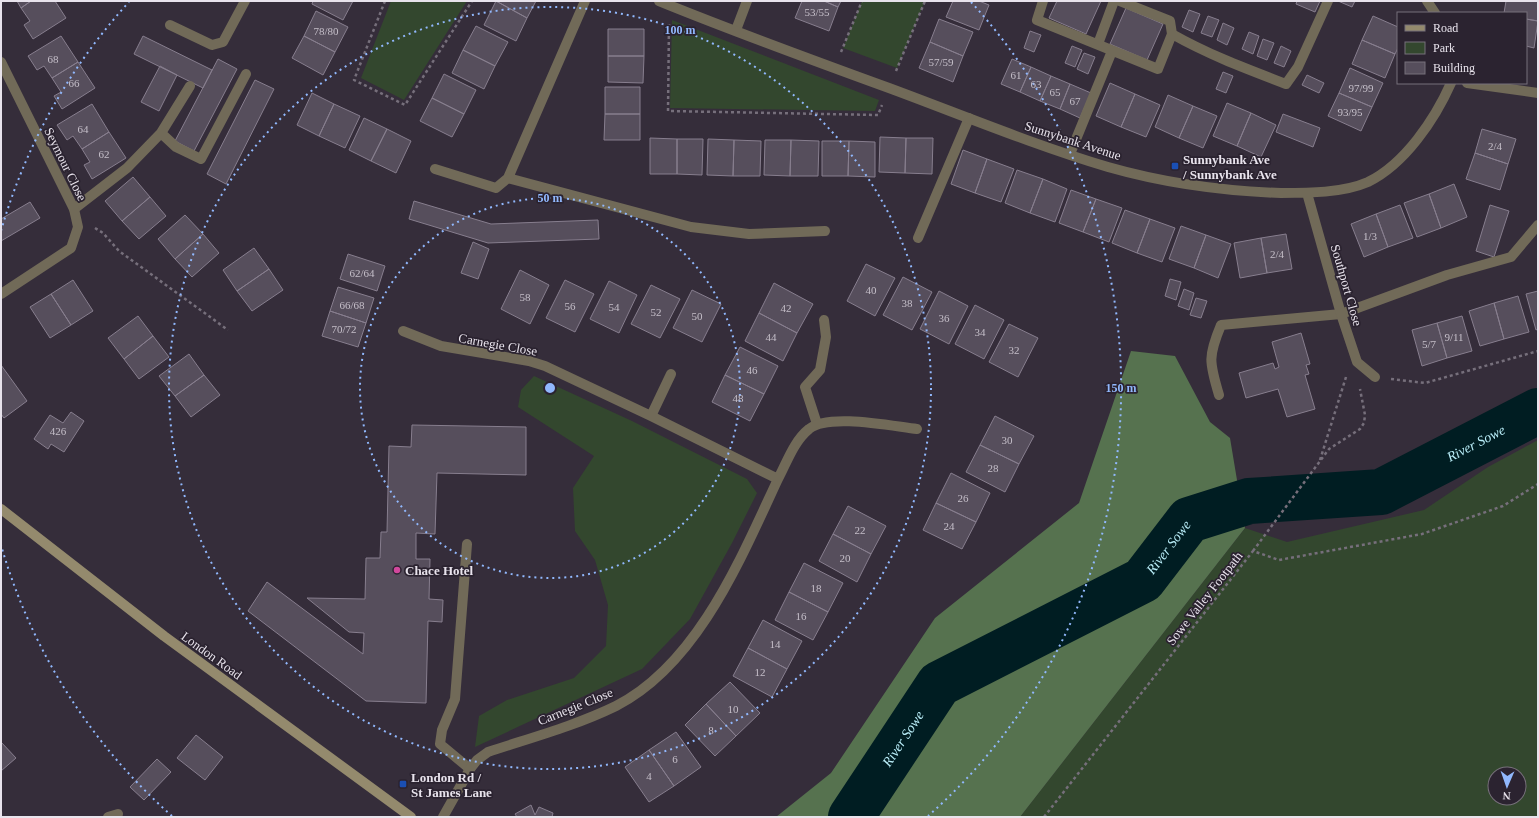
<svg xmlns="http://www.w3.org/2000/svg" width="1539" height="818" font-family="'Times New Roman',serif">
<rect width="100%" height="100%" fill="#352d3a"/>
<!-- green -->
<path fill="#33472e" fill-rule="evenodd" d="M 391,1 L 467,1 L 404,100 L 361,78 Z
M 862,1 L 925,1 L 897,68 L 843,48 Z
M 672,20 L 879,100 L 875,111 L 670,108 Z
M 534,376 L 632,421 L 747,479 L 757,493 L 732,543 L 690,619 L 642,669 L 475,747 L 479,716 L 507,700 L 574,678 L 606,646 L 608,605 L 595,560 L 575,531 L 573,488 L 594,456 L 518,407 L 521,390 Z
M 1538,440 L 1538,817 L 1020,817 L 1245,528 L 1287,542 L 1424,510 L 1488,467 ZM 1495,774 L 1519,774 L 1519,798 L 1495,798 Z"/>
<!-- forest -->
<path fill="#56724f" d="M 1131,351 L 1175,356 L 1210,422 L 1230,438 L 1245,528 L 1020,817 L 776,817 L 831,773 L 935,618 L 1079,503 Z"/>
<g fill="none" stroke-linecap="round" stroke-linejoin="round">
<!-- river -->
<path stroke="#001d22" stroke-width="46" id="s1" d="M 851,817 L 939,684 L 1143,580 L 1189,520 L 1249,501 L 1381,492 L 1538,411"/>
</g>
<!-- building -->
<path fill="#564e5c" stroke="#877e8e" d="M 17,1 L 31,1 L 21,8 Z
M 31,1 L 55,1 L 66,18 L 33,39 L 24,25 L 30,21 L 21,8 Z
M 313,1 L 353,1 L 343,20 L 312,4 Z
M 496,1 L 527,18 L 516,41 L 484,25 Z
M 496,1 L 536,1 L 527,18 Z
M 802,1 L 824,1 L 838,7 L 829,31 L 795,18 Z
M 824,1 L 841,1 L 838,7 Z
M 953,1 L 979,1 L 989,5 L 979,30 L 946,17 Z
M 1057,1 L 1101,1 L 1086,34 L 1049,18 Z
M 1297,1 L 1320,1 L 1315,12 L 1296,4 Z
M 1338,1 L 1355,1 L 1352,7 Z
M 1506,1 L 1538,1 L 1538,21 L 1526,19 L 1526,13 L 1504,13 Z
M 1126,8 L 1163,24 L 1147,60 L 1110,44 Z
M 1189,10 L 1200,14 L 1193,32 L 1182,27 Z
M 316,11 L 348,27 L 335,52 L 304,36 Z
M 1208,16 L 1219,20 L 1212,37 L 1201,33 Z
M 1373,16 L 1398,27 L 1398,48 L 1395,54 L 1362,40 Z
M 939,19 L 973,32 L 963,56 L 930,42 Z
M 1526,19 L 1538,21 L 1534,48 L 1526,46 Z
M 1223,23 L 1234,28 L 1227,45 L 1217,40 Z
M 476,26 L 508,42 L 495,66 L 463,50 Z
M 608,29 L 644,29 L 644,56 L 608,56 Z
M 1030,31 L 1041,35 L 1034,52 L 1024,48 Z
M 1249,32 L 1259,36 L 1253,54 L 1242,49 Z
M 61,36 L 78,62 L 52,78 L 44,66 L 37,70 L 28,56 Z
M 143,36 L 212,70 L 203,88 L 134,54 Z
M 304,36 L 335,52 L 323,75 L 292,58 Z
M 1263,39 L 1274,43 L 1267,60 L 1257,56 Z
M 1362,40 L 1395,54 L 1385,78 L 1352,64 Z
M 930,42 L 963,56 L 953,82 L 919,68 Z
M 1072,46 L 1082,50 L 1075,67 L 1065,63 Z
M 1281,46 L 1291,51 L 1284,67 L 1274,63 Z
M 463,50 L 495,66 L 484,89 L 452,73 Z
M 1084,53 L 1095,57 L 1088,74 L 1077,69 Z
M 608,56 L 644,56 L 643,83 L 608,82 Z
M 218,59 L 237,69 L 194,151 L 175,141 Z
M 1012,59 L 1031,67 L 1020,92 L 1001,84 Z
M 78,62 L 95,88 L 62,109 L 54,96 L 61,92 L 52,78 Z
M 160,66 L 177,75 L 159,111 L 141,102 Z
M 1031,67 L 1051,76 L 1040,101 L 1020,92 Z
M 1350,68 L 1383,83 L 1372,107 L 1339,93 Z
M 1223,72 L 1233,76 L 1226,93 L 1216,89 Z
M 444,74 L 476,90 L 464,114 L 432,98 Z
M 1307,75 L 1324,83 L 1319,93 L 1302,85 Z
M 1051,76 L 1070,84 L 1060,109 L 1040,101 Z
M 255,80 L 274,89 L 226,184 L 207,174 Z
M 1110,83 L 1135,94 L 1121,127 L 1096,116 Z
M 1070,84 L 1091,93 L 1080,118 L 1060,109 Z
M 605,87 L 640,87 L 640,114 L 605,114 Z
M 312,93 L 334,104 L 319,136 L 297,125 Z
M 1339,93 L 1372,107 L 1361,131 L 1328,116 Z
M 1135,94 L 1160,105 L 1146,137 L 1121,127 Z
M 1168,95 L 1193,106 L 1179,138 L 1155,127 Z
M 432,98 L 464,114 L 452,137 L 420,121 Z
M 1227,103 L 1251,113 L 1237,146 L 1213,136 Z
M 92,104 L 109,132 L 82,149 L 73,136 L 67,140 L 57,125 Z
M 334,104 L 360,116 L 345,148 L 319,136 Z
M 1193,106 L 1217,116 L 1203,148 L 1179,138 Z
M 1251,113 L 1276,125 L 1261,157 L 1237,146 Z
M 605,114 L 640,114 L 640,140 L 604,140 Z
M 1283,114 L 1320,128 L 1313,147 L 1276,132 Z
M 364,118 L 387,129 L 371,161 L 349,150 Z
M 387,129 L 411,141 L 396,173 L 371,161 Z
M 1482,129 L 1516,139 L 1508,164 L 1475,153 Z
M 109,132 L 126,158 L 92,179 L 84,165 L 90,162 L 82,149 Z
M 880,137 L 906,138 L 905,173 L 879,172 Z
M 650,138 L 677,139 L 677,174 L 650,174 Z
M 906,138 L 933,138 L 932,174 L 905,173 Z
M 677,139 L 703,139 L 702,175 L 677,174 Z
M 708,139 L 734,140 L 733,176 L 707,175 Z
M 734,140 L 761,141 L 760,176 L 733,176 Z
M 765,140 L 791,140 L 790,176 L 764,175 Z
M 791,140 L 819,141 L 818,176 L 790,176 Z
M 822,141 L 849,141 L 848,176 L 822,176 Z
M 849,141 L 875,142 L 875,177 L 848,176 Z
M 963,150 L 987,159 L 975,193 L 951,184 Z
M 1475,153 L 1508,164 L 1500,190 L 1466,179 Z
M 987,159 L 1014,169 L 1001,202 L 975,193 Z
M 1017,170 L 1043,179 L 1030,213 L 1005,203 Z
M 133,177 L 150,197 L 122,221 L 105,201 Z
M 1043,179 L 1067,189 L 1055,222 L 1030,213 Z
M 1454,184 L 1467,217 L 1441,228 L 1429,194 Z
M 1071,190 L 1096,199 L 1083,232 L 1059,223 Z
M 1429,194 L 1441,228 L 1417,237 L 1404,203 Z
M 150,197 L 166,216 L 139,239 L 122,221 Z
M 1096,199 L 1122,208 L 1109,242 L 1083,232 Z
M 414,201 L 491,224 L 598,220 L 599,239 L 488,243 L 409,219 Z
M 30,202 L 40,218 L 1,241 L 1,219 Z
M 1400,205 L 1413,238 L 1388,247 L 1376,214 Z
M 1490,205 L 1509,211 L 1494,257 L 1476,251 Z
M 1125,210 L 1150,219 L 1137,253 L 1112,243 Z
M 1376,214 L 1388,247 L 1364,257 L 1351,224 Z
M 185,215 L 203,234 L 175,259 L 158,239 Z
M 1150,219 L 1175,228 L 1162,262 L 1137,253 Z
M 1181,226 L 1206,235 L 1194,268 L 1169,259 Z
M 203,234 L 219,253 L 192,277 L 175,259 Z
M 1286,234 L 1292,269 L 1267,273 L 1261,238 Z
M 1206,235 L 1231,244 L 1218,278 L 1194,268 Z
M 1261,238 L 1267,273 L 1240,278 L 1234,243 Z
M 473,242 L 489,249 L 478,279 L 461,273 Z
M 254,248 L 269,269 L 237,291 L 223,270 Z
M 348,254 L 385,266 L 377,291 L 340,279 Z
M 866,264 L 895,278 L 875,316 L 847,301 Z
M 269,269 L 283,290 L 252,311 L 237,291 Z
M 520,270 L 549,285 L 530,324 L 501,309 Z
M 903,277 L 932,292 L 912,330 L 883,315 Z
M 1170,279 L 1181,282 L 1176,300 L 1165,296 Z
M 73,280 L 93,311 L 71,325 L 51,294 Z
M 565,280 L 594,294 L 575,332 L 546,318 Z
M 609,281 L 637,295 L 619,333 L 590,319 Z
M 774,283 L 813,304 L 797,333 L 759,313 Z
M 651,285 L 680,299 L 660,338 L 631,324 Z
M 338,287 L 374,298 L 366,323 L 330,311 Z
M 1184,289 L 1194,293 L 1189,310 L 1178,306 Z
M 692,290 L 721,304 L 702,342 L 673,328 Z
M 939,291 L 968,306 L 949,344 L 920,329 Z
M 1538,291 L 1538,329 L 1536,330 L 1526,294 Z
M 51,294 L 71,325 L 50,338 L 30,307 Z
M 1518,296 L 1529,332 L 1504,339 L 1494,303 Z
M 1196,298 L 1207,301 L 1201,318 L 1190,315 Z
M 1494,303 L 1504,339 L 1480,346 L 1469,311 Z
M 975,305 L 1004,320 L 984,359 L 955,344 Z
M 330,311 L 366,323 L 358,347 L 322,336 Z
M 759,313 L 797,333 L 783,361 L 745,341 Z
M 138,316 L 153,336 L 124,359 L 108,338 Z
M 1462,316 L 1472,351 L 1447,358 L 1437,323 Z
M 1437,323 L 1447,358 L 1422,366 L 1412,330 Z
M 1009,324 L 1038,338 L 1018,377 L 989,362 Z
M 1301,333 L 1310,364 L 1306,365 L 1309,374 L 1305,375 L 1315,409 L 1287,417 L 1278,389 L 1246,398 L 1239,373 L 1273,363 L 1275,369 L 1279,367 L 1272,342 Z
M 153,336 L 169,357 L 139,379 L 124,359 Z
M 740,347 L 778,366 L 764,394 L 725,375 Z
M 189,354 L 204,375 L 175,396 L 159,376 Z
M 1,365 L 27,401 L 4,418 L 1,414 Z
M 204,375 L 220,395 L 191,417 L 175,396 Z
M 725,375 L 764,394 L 750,421 L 712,402 Z
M 71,412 L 84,421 L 64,452 L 51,444 L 48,449 L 34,439 L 50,415 L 63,423 Z
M 995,416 L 1034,436 L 1019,464 L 980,445 Z
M 412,425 L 526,427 L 526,475 L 437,473 L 435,534 L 416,533 L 416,559 L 430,559 L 429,599 L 443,600 L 442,622 L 428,621 L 426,703 L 366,701 L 248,611 L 267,582 L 363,654 L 364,633 L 349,632 L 307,598 L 365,599 L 366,558 L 380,558 L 381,532 L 387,532 L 389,446 L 411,447 Z
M 980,445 L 1019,464 L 1005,492 L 966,472 Z
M 951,473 L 990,493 L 976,522 L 936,503 Z
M 936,503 L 976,522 L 962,549 L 923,530 Z
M 848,506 L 886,526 L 871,554 L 833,534 Z
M 833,534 L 871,554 L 857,582 L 819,561 Z
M 804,563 L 843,583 L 828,612 L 789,592 Z
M 789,592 L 828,612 L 813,640 L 775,620 Z
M 763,620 L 802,641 L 787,669 L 748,648 Z
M 748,648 L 787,669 L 772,697 L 733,676 Z
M 730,682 L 760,713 L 736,736 L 706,704 Z
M 706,704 L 736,736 L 715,756 L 685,725 Z
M 676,732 L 701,767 L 674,786 L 649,750 Z
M 196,735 L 223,757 L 205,780 L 177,758 Z
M 1,742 L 16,758 L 1,771 Z
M 649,750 L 674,786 L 649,802 L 625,767 Z
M 157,759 L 171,772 L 144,800 L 130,787 Z
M 531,805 L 535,815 L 539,807 L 553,813 L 552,817 L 517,817 L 515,814 Z"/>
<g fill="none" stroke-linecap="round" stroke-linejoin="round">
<!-- path -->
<path stroke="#766f7b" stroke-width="2.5" stroke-dasharray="3 3" stroke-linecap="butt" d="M 385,1 L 354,80 L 405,105 L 472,1
M 669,24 L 668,111 L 878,115 L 882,105
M 841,52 L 862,1
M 896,71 L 925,1
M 95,228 L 103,233 L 119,251 L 228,330
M 1391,379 L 1425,383 L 1538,351
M 1320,460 L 1346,377
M 1253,551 L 1329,449 L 1360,429 L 1364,423 L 1365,415 L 1360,389
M 1044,817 L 1253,551 L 1279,560 L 1422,534 L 1503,506 L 1538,484"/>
<!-- service -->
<path stroke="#716a58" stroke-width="10" d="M 1043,1 L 1037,20 L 1158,69 L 1172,34 L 1170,21 L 1120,1
M 170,25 L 212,45 L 223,42 L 245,1
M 736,30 L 747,1
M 1172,34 C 1209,55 1247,69 1286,84 L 1298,67 L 1328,1
M 1098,44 L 1114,1
M 161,133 L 176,147 L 201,159 L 246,74
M 1070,154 L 1112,51
M 435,169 L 496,188 L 508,178 L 691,227 L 749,234 L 825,231
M 508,178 L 585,1
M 74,209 L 127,168 L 161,133 L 190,86
M 918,238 L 969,118
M 1219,395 C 1209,362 1208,356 1221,325 L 1341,314 L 1447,275 L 1511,257 L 1538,225
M 817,424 L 805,387 L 820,370 L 826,337 L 824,320
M 467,544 L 455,699 L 442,730 L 440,744 L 470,769
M 108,817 L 118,814"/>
<!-- minor -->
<path stroke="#716a58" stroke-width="10" d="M 659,1 C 735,32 812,60 889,88 C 962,115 1034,145 1108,167 C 1164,183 1223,191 1281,193 C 1308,193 1343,193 1368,182 C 1405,164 1435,119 1451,83
M 1427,1 L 1435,13
M 1,62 L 74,209 L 78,227 L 71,248 L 1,294
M 1467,83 L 1538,93
M 1307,193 L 1341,314 L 1357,362 L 1375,377
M 403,331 L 441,346 L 529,361 L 545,366 L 651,416 L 778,479 C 741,558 698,664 616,706 C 575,726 530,738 488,752 L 477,760 L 470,769 L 443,817
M 651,416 L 671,374
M 778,479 C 787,462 794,441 809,429 C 828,413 891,426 917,429"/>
<!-- secondary -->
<path stroke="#948a6d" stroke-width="10" d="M 1,509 L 164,636 L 411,817"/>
</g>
<!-- distance rings -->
<g fill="none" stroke="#91b8fd" stroke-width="2" stroke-dasharray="2 4">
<circle cx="550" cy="388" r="190"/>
<circle cx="550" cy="388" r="381"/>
<path d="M172 816A571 571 0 0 1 1 545M1 231A571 571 0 0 1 129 2M971 2A571 571 0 0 1 928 816"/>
</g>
<!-- markers -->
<g fill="#1a4fb4" stroke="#2b2330" stroke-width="1.5">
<rect x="1171" y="162" width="8" height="8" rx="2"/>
<rect x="399" y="780" width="8" height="8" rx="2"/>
</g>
<circle fill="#d1479c" stroke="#2b2330" stroke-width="1.5" cx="397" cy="570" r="4"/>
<g text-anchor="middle" stroke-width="3.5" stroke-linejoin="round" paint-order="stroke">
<!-- number labels -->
<g font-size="11" fill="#c4bec8">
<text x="817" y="16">53/55</text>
<text x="326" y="35">78/80</text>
<text x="53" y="63">68</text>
<text x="941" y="66">57/59</text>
<text x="1016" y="79">61</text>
<text x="74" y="87">66</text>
<text x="1036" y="88">63</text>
<text x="1361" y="92">97/99</text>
<text x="1055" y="96">65</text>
<text x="1075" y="105">67</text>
<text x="1350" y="116">93/95</text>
<text x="83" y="133">64</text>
<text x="1495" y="150">2/4</text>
<text x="104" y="158">62</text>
<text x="1370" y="240">1/3</text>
<text x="1277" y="258">2/4</text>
<text x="362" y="277">62/64</text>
<text x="871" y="294">40</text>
<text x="525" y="301">58</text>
<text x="907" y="307">38</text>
<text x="352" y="309">66/68</text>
<text x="570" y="310">56</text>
<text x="614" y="311">54</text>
<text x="786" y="312">42</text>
<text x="656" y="316">52</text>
<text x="697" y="320">50</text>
<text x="944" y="322">36</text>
<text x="344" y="333">70/72</text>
<text x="980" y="336">34</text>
<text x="771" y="341">44</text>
<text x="1454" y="341">9/11</text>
<text x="1429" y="348">5/7</text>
<text x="1014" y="354">32</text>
<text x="752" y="374">46</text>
<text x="738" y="402">48</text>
<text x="58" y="435">426</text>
<text x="1007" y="444">30</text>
<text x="993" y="472">28</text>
<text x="963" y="502">26</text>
<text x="949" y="530">24</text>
<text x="860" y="534">22</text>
<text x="845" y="562">20</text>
<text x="816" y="592">18</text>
<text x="801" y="620">16</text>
<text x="775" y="648">14</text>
<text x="760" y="676">12</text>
<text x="733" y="713">10</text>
<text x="711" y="734">8</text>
<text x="675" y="763">6</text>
<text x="649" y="780">4</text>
</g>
<!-- street labels -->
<g font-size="13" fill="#e8e3ec" stroke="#2b2330">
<text transform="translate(1073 140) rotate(18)" y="5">Sunnybank Avenue</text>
<text transform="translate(66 164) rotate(64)" y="5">Seymour Close</text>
<text transform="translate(1347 285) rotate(74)" y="5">Southport Close</text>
<text transform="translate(498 344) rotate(10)" y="5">Carnegie Close</text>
<text transform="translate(1204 598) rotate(-52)" y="5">Sowe Valley Footpath</text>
<text transform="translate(212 655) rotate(36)" y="5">London Road</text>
<text transform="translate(575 706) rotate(-22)" y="5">Carnegie Close</text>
</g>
<!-- poi labels -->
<g font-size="13" font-weight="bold" fill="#e8e3ec" stroke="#2b2330" text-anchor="start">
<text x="1183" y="164">Sunnybank Ave<tspan x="1183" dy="15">/ Sunnybank Ave</tspan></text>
<text x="405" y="575">Chace Hotel</text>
<text x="411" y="782">London Rd /<tspan x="411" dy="15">St James Lane</tspan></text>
</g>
<!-- water labels -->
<g font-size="14" font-style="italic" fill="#b8edf8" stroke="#2b2330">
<text dy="5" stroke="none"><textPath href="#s1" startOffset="766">River Sowe</textPath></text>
<text dy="5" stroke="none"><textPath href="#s1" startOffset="430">River Sowe</textPath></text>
<text dy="5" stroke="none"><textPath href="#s1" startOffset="94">River Sowe</textPath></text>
</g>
</g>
<circle cx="550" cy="388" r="6" fill="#91b8fd" stroke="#2b2330" stroke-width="2"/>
<g font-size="12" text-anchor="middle" font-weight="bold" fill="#91b8fd" stroke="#2b2330" stroke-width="3.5" stroke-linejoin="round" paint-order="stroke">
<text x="680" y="34">100 m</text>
<text x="550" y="202">50 m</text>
<text x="1121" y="392">150 m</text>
</g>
<!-- border -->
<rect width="1539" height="818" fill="none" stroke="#e8e3ec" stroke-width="4"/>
<!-- legend -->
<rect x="1397" y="12" width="130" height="72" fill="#2b2330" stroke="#77707b"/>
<rect x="1405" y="25" width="20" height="6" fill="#948a6d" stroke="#77707b"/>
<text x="1433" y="32" font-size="12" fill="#e8e3ec">Road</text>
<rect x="1405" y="42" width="20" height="12" fill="#33472e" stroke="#77707b"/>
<text x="1433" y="52" font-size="12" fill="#e8e3ec">Park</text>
<rect x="1405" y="62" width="20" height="12" fill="#564e5c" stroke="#77707b"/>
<text x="1433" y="72" font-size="12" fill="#e8e3ec">Building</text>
<!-- north arrow -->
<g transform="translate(1507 786) rotate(182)"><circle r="19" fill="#2b2330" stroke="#77707b"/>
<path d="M0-3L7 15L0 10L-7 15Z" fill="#91b8fd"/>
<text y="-6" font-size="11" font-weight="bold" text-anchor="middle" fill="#e8e3ec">N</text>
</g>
</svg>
